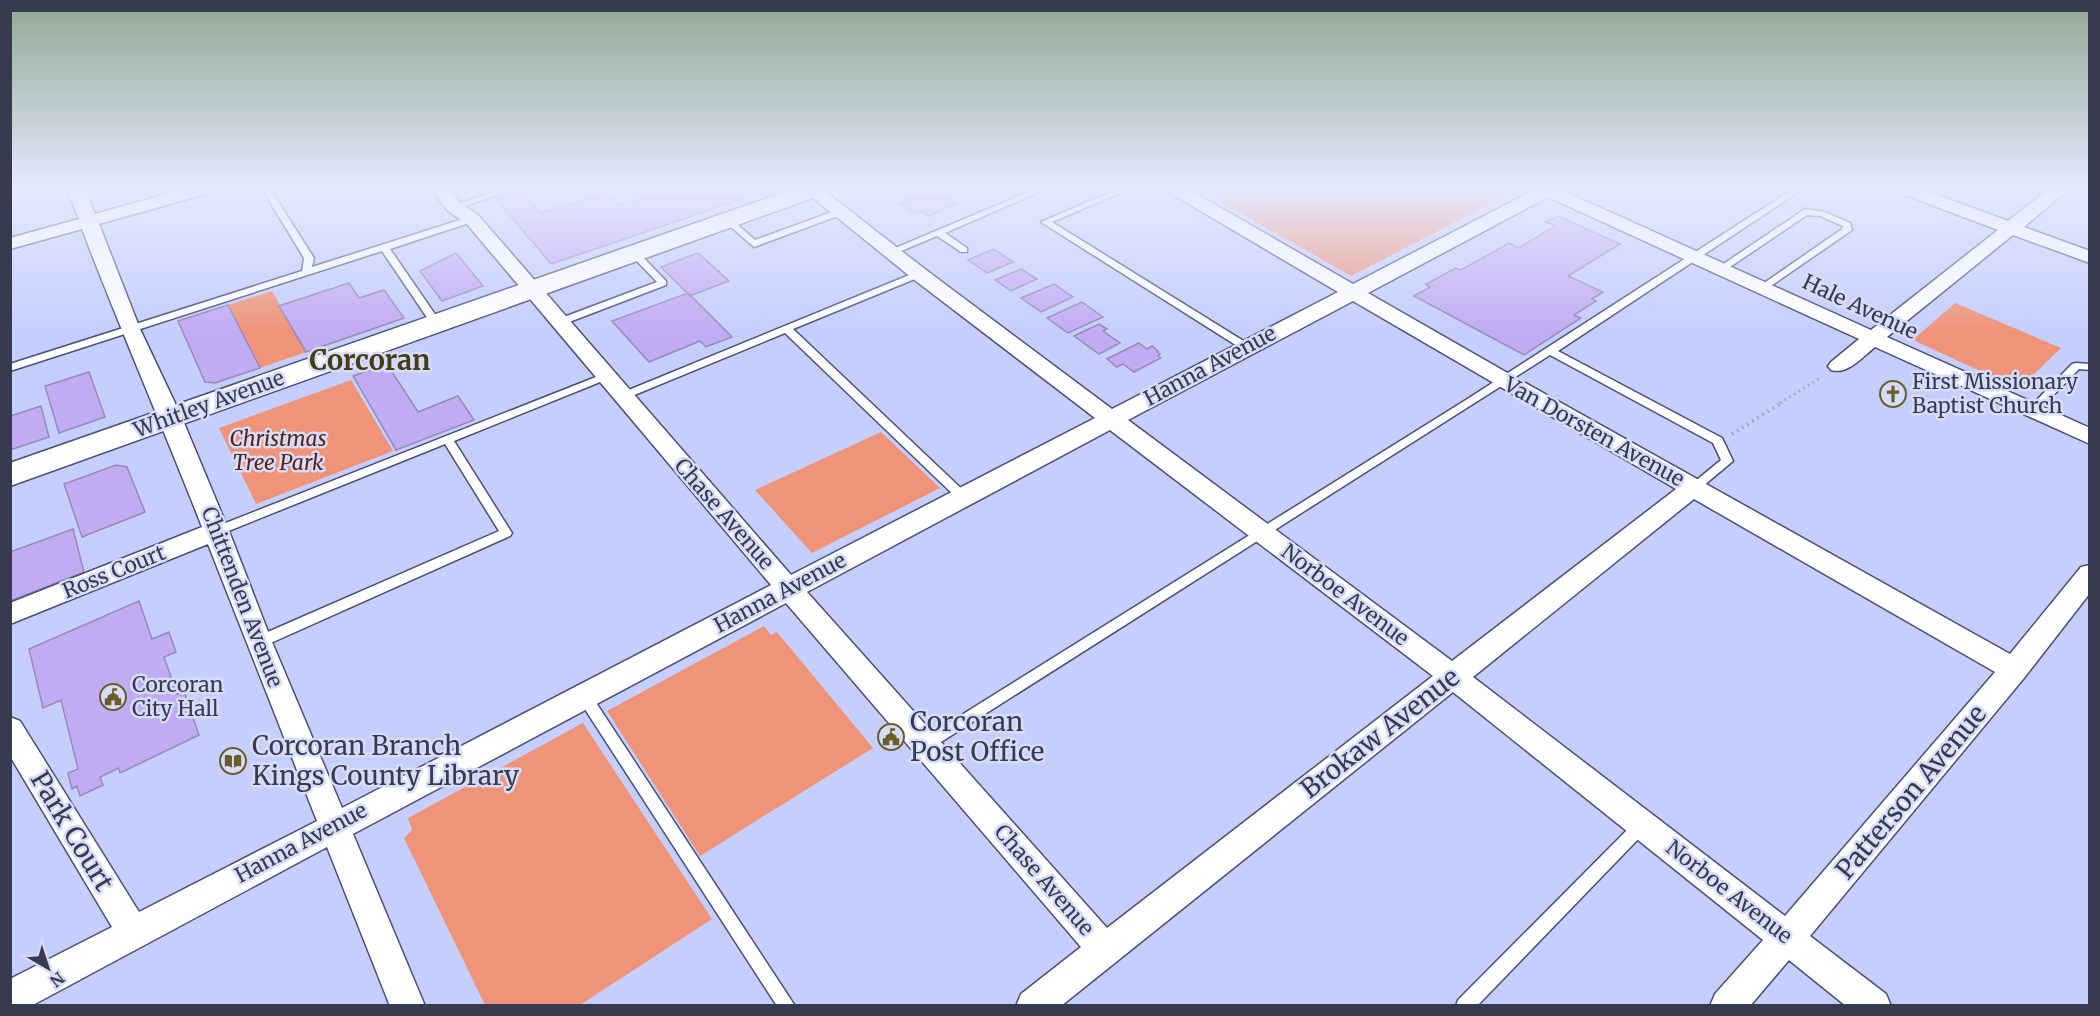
<svg xmlns="http://www.w3.org/2000/svg" width="2100" height="1016" font-family="Merriweather,serif">
<rect width="100%" height="100%" fill="#c6cefe"/>
<!-- green -->
<path fill="#f09479" d="M 1198,189 L 1519,189 L 1351,276 Z
M 272,291 L 306,352 L 260,368 L 228,305 Z
M 1955,303 L 2061,348 L 2019,389 L 1915,341 L 1914,339 Z
M 351,380 L 393,451 L 256,504 L 219,428 Z
M 881,432 L 940,488 L 812,553 L 755,490 Z
M 764,626 L 771,635 L 777,632 L 873,748 L 700,856 L 607,711 Z
M 583,723 L 712,919 L 580,1005 L 485,1005 L 404,838 L 412,830 L 408,818 Z"/>
<!-- building -->
<path fill="#c1acf3" stroke="#988bb8" stroke-width="1.5" d="M 629,189 L 772,189 L 551,264 L 496,199 L 522,191 L 541,213 L 605,192 L 618,205 L 639,199 Z
M 889,189 L 943,189 L 958,204 L 928,216 L 921,211 L 914,213 L 899,203 L 905,200 Z
M 1558,216 L 1620,244 L 1568,276 L 1603,292 L 1592,299 L 1596,301 L 1574,315 L 1581,318 L 1524,355 L 1414,296 L 1430,287 L 1426,284 L 1456,268 L 1461,270 L 1509,243 L 1519,248 L 1555,226 L 1546,222 Z
M 994,249 L 1013,262 L 987,273 L 968,260 Z
M 456,253 L 483,286 L 442,301 L 420,271 Z
M 698,253 L 729,281 L 690,296 L 661,267 Z
M 1021,269 L 1037,279 L 1011,291 L 995,280 Z
M 349,283 L 359,298 L 384,290 L 404,318 L 306,352 L 279,306 Z
M 1054,284 L 1073,297 L 1041,312 L 1021,298 Z
M 688,293 L 732,337 L 706,347 L 700,341 L 649,362 L 612,321 Z
M 1082,302 L 1103,317 L 1068,333 L 1047,318 Z
M 228,305 L 260,368 L 215,383 L 205,382 L 178,321 Z
M 1099,324 L 1107,329 L 1103,331 L 1120,343 L 1099,354 L 1074,336 Z
M 1139,343 L 1147,349 L 1152,346 L 1158,351 L 1157,352 L 1160,354 L 1158,356 L 1161,358 L 1134,372 L 1123,364 L 1117,367 L 1107,359 Z
M 387,364 L 418,412 L 458,396 L 474,420 L 396,450 L 353,376 Z
M 89,372 L 105,417 L 59,433 L 45,386 Z
M 41,406 L 49,437 L 10,450 L 10,416 Z
M 116,465 L 127,467 L 145,512 L 82,537 L 64,484 Z
M 73,529 L 84,572 L 10,601 L 10,552 Z
M 139,601 L 152,639 L 169,632 L 176,652 L 164,657 L 177,694 L 184,691 L 199,735 L 120,773 L 119,768 L 100,777 L 103,785 L 80,796 L 77,786 L 72,789 L 68,773 L 78,769 L 61,700 L 43,708 L 29,649 Z"/>
<g fill="none" stroke-linecap="round" stroke-linejoin="round">
<defs>
<path id="lane" d="M 262,189 L 270,189 L 314,258 L 312,267 L 469,217 L 475,217 L 475,221 L 390,249 L 441,323 L 440,325 L 432,325 L 382,251 L 10,371 L 10,364 L 302,271 L 304,258 Z
M 502,189 L 515,189 L 457,209 L 450,207 Z
M 1035,189 L 1046,189 L 945,233 L 967,248 L 967,252 L 961,252 L 937,236 L 894,254 L 891,255 L 886,252 Z
M 1118,189 L 1129,189 L 1052,222 L 1250,345 L 1251,347 L 1250,349 L 1242,349 L 1041,222 Z
M 1793,189 L 1803,189 L 1558,351 L 1722,438 L 1733,461 L 1697,491 L 1689,491 L 1687,488 L 1721,460 L 1713,443 L 1550,355 L 930,749 L 925,751 L 920,749 L 918,745 L 920,741 L 1469,398 Z
M 840,209 L 843,210 L 843,214 L 754,247 L 723,220 L 724,218 L 730,218 L 755,240 Z
M 1805,209 L 1825,212 L 1850,223 L 1852,230 L 1765,290 L 1759,290 L 1757,288 L 1842,229 L 1843,226 L 1820,216 L 1807,215 L 1724,271 L 1718,271 L 1716,269 Z
M 634,250 L 637,251 L 666,281 L 666,285 L 564,324 L 556,324 L 556,320 L 657,282 L 631,255 L 631,251 Z
M 919,271 L 922,272 L 922,276 L 793,329 L 967,494 L 969,497 L 967,500 L 959,500 L 785,333 L 627,398 L 619,398 L 618,396 L 619,394 Z
M 2076,363 L 2090,364 L 2090,370 L 2079,369 L 2036,413 L 2028,413 L 2027,411 L 2028,409 L 2072,364 Z
M 606,373 L 610,374 L 611,376 L 610,378 L 454,441 L 510,530 L 512,533 L 510,536 L 264,646 L 259,647 L 254,646 L 252,642 L 254,638 L 499,531 L 445,444 L 221,534 L 213,534 L 211,531 L 213,528 Z
M 584,690 L 589,692 L 795,1006 L 777,1006 L 579,700 L 577,696 L 579,692 Z
M 1642,818 L 1647,820 L 1650,825 L 1647,830 L 1477,1006 L 1456,1006 L 1458,1000 L 1637,820 Z"/>
<path id="street" d="M 67,189 L 85,189 L 95,214 L 184,189 L 212,189 L 209,193 L 99,224 L 140,329 L 182,418 L 229,531 L 272,642 L 342,808 L 771,585 L 466,223 L 448,211 L 431,189 L 449,189 L 460,203 L 478,215 L 791,575 L 1095,418 L 912,278 L 802,189 L 822,189 L 926,270 L 1112,409 L 1338,292 L 1170,193 L 1167,189 L 1188,189 L 1353,284 L 1536,189 L 1559,189 L 1871,330 L 1998,230 L 1900,193 L 1897,189 L 1922,189 L 2008,221 L 2049,189 L 2069,189 L 2024,227 L 2090,251 L 2090,263 L 2013,235 L 1887,337 L 2090,428 L 2090,444 L 1875,347 C 1862,357 1848,375 1831,370 L 1828,366 L 1831,362 L 1859,339 L 1548,197 L 1368,293 L 1511,375 L 2010,654 L 2081,567 L 2090,565 L 2090,593 L 2024,678 L 1810,936 L 1886,994 L 1891,1006 L 1846,1006 L 1789,960 L 1750,1006 L 1710,1006 L 1715,994 L 1763,940 L 1453,692 L 1061,1006 L 1016,1006 L 1021,994 L 1081,947 L 786,603 L 353,834 L 425,1006 L 390,1006 L 327,847 L 31,1006 L 10,1006 L 10,979 L 112,927 L 10,756 L 10,717 L 20,721 L 139,912 L 317,821 L 208,544 L 10,624 L 10,603 L 202,527 C 163,427 120,329 82,229 L 10,249 L 10,238 L 79,219 ZM 1353,301 L 1676,489 L 1452,661 L 1128,420 ZM 1110,430 L 1433,676 L 1107,928 L 807,592 ZM 1694,499 L 1995,672 L 1785,916 L 1473,677 Z"/>
<path id="secondary" d="M 793,189 L 828,189 L 824,194 L 10,486 L 10,463 Z"/>
</defs>
<!-- lane casing -->
<use href="#lane" stroke="#4a4f78" stroke-width="3"/>
<!-- street casing -->
<use href="#street" stroke="#4a4f78" stroke-width="3"/>
<!-- secondary casing -->
<use href="#secondary" stroke="#4a4f78" stroke-width="3"/>
<!-- path-far1 -->
<path stroke="#9aa1c8" stroke-width="3" stroke-dasharray="1.5 4" stroke-linecap="butt" d="M 1780,403 L 1822,377"/>
<!-- path -->
<path stroke="#9aa1c8" stroke-width="4" stroke-dasharray="1.5 4.5" stroke-linecap="butt" d="M 1732,434 L 1783,402"/>
<!-- lane -->
<use href="#lane" fill="#fff" fill-rule="evenodd"/>
<!-- street -->
<use href="#street" fill="#fff" fill-rule="evenodd"/>
<!-- secondary -->
<use href="#secondary" fill="#fff" fill-rule="evenodd"/>
</g>
<!-- sky -->
<linearGradient id="sky" x2="0" y2="1"><stop stop-color="#90a892"/><stop offset="0.57" stop-color="#e5e9ff"/><stop offset="1" stop-color="#e5e9ff" stop-opacity="0"/></linearGradient>
<rect width="2100" height="331" fill="url(#sky)"/>
<!-- icons -->
<defs>
<symbol id="church-ring" viewBox="-11 -11 22 22"><circle r="9.5" fill="#d7dcfa" stroke="#695e2b" stroke-width="1.5"/><path d="M-1.2-6h2.4v3.5h3.3v2.4h-3.3V6h-2.4V-.1h-3.3v-2.4h3.3Z" fill="#695e2b"/></symbol>
<symbol id="civic-ring" viewBox="-11 -11 22 22"><circle r="9.5" fill="#d7dcfa" stroke="#695e2b" stroke-width="1.5"/><path d="M-.6-6.5H3V-4.5H.6V-3L4-1V1h2V6H-6V1h2V-1L-.6-3ZM-1.2 2.5V6h2.4V2.5Z" fill="#695e2b"/></symbol>
<symbol id="library-ring" viewBox="-11 -11 22 22"><circle r="9.5" fill="#d7dcfa" stroke="#695e2b" stroke-width="1.5"/><path d="M-6-4Q-3-5.5-.7-3.5V5Q-3 3-6 4ZM6-4Q3-5.5 .7-3.5V5Q3 3 6 4Z" fill="#695e2b"/></symbol>
</defs>
<g fill-rule="evenodd">
<use href="#church-ring" x="1878" y="379" width="30" height="30"/>
<use href="#civic-ring" x="98" y="682" width="30" height="30"/>
<use href="#civic-ring" x="876" y="722" width="30" height="30"/>
<use href="#library-ring" x="218" y="746" width="30" height="30"/>
</g>
<g text-anchor="middle" stroke-width="5" stroke-linejoin="round" paint-order="stroke">
<!-- street labels -->
<g font-size="21" fill="#383b4f" stroke="#d7dcfa">
<text transform="translate(1860 307) rotate(25)" y="7">Hale Avenue</text>
<text transform="translate(1210 366) rotate(-28)" y="7">Hanna Avenue</text>
<text transform="translate(209 404) rotate(-20)" y="7">Whitley Avenue</text>
<text transform="translate(1594 432) rotate(29)" y="7">Van Dorsten Avenue</text>
<text transform="translate(724 514) rotate(49)" y="7">Chase Avenue</text>
<text transform="translate(114 572) rotate(-22)" y="7">Ross Court</text>
<text transform="translate(780 593) rotate(-28)" y="7">Hanna Avenue</text>
<text transform="translate(1345 595) rotate(37)" y="7">Norboe Avenue</text>
<text transform="translate(242 597) rotate(69)" y="7">Chittenden Avenue</text>
<text transform="translate(301 843) rotate(-28)" y="7">Hanna Avenue</text>
<text transform="translate(1044 880) rotate(49)" y="7">Chase Avenue</text>
<text transform="translate(1729 892) rotate(38)" y="7">Norboe Avenue</text>
</g>
<!-- poi labels -->
<g font-size="21" fill="#383b4f" stroke="#d7dcfa" text-anchor="start">
<text x="1912" y="389">First Missionary<tspan x="1912" dy="24">Baptist Church</tspan></text>
<text x="132" y="692">Corcoran<tspan x="132" dy="24">City Hall</tspan></text>
</g>
<!-- park labels -->
<g font-size="21" font-style="italic" fill="#572415" stroke="#d7dcfa">
<text x="278" y="446">Christmas<tspan x="278" dy="24">Tree Park</tspan></text>
</g>
<!-- near-poi labels -->
<g font-size="26" fill="#383b4f" stroke="#d7dcfa" text-anchor="start">
<text x="910" y="731">Corcoran<tspan x="910" dy="30">Post Office</tspan></text>
<text x="252" y="755">Corcoran Branch<tspan x="252" dy="30">Kings County Library</tspan></text>
</g>
<!-- near-street labels -->
<g font-size="26" fill="#383b4f" stroke="#d7dcfa">
<text transform="translate(1380 733) rotate(-38)" y="9">Brokaw Avenue</text>
<text transform="translate(1911 792) rotate(-50)" y="9">Patterson Avenue</text>
<text transform="translate(72 831) rotate(59)" y="9">Park Court</text>
</g>
<!-- district labels -->
<g font-size="27" font-weight="bold" fill="#453d13" stroke="#d7dcfa">
<text x="370" y="370">Corcoran</text>
</g>
</g>
<!-- border -->
<rect width="2100" height="1016" fill="none" stroke="#383b4f" stroke-width="24"/>
<!-- north arrow -->
<g transform="translate(48 968) rotate(141)" stroke="#d7dcfa" stroke-width="4.5" paint-order="stroke">
<path d="M0-4.5L10 22L0 15L-10 22Z" fill="#383b4f"/>
<text y="-9" font-size="16" font-weight="bold" text-anchor="middle" fill="#383b4f">N</text>
</g>
</svg>
